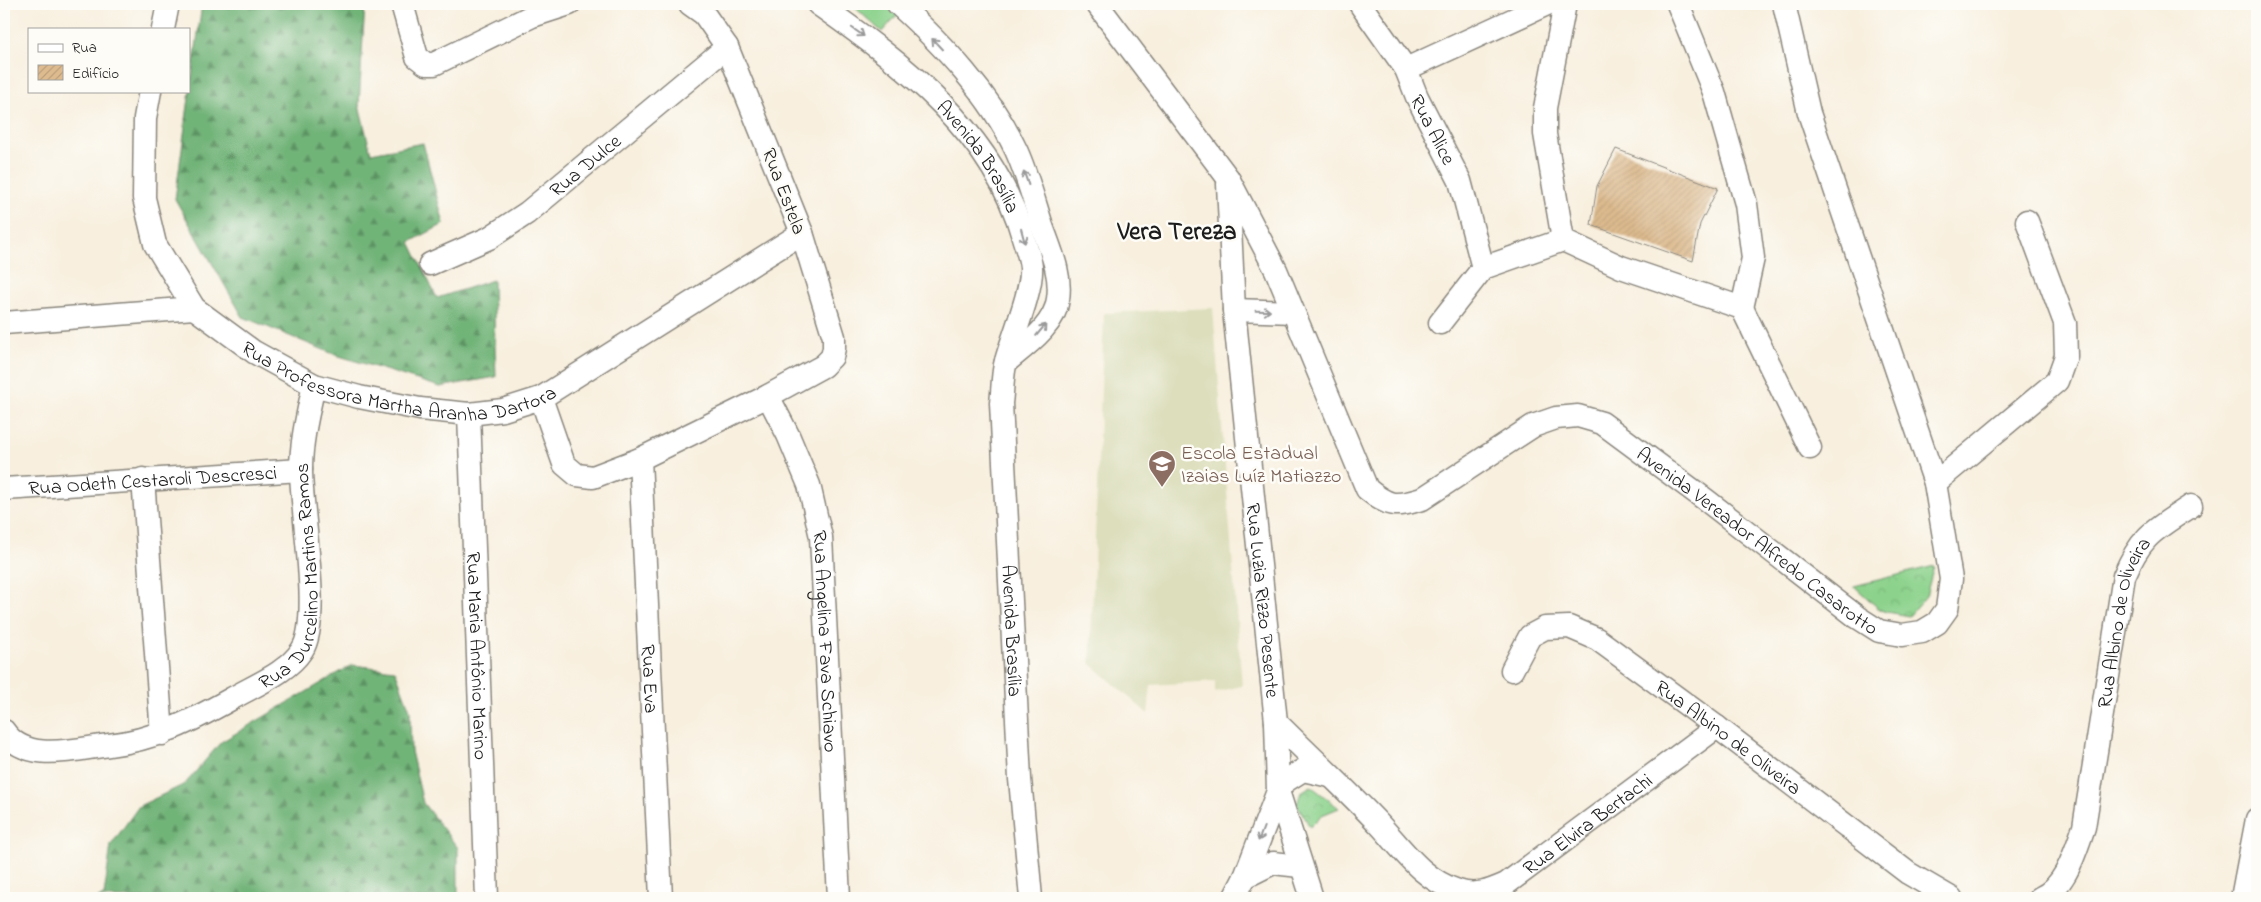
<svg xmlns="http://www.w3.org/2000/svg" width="2261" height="902" font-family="'Indie Flower',sans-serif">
<defs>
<pattern id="forest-firs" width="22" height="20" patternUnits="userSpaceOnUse" patternTransform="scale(1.25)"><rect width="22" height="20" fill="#71b478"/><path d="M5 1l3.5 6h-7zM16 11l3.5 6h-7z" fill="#5c9262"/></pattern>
<pattern id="park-crowns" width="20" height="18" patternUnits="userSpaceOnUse" patternTransform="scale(1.25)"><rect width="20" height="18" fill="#8cd28c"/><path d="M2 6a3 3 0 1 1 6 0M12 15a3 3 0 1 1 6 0" fill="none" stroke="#78b478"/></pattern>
<pattern id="building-hatch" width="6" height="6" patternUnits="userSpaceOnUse" patternTransform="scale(1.25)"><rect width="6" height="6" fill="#ddbb8f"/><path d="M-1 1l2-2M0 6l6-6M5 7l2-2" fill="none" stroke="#bda07b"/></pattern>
</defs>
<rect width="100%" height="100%" fill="#fdfcf7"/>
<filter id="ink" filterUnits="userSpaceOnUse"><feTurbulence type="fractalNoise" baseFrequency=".02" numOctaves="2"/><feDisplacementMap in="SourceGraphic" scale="10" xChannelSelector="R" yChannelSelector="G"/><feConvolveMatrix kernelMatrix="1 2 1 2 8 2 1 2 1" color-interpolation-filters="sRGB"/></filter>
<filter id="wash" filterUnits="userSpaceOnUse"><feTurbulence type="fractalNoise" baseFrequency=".0096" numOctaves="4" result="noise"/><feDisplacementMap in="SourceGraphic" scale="20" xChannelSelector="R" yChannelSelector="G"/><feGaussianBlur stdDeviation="1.12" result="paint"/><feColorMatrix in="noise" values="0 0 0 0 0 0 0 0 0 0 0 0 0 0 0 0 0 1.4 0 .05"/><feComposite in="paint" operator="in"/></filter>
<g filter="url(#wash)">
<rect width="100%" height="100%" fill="#f8efde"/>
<!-- built -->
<path fill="#dcdebc" d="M 1213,308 L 1242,686 L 1215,692 L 1215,681 L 1151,685 L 1148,714 L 1090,663 L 1104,313 Z"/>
<!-- grass -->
<path fill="#8cd28c" stroke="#547754" d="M 851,4 L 887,4 L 898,14 L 882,32 Z"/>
<!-- forest -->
<path fill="url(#forest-firs)" stroke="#46684a" d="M 202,4 L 365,4 L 359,105 L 371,153 L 423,143 L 444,224 L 410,242 L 437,298 L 493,280 L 496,377 L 440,387 L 336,355 L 243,317 L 175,199 Z
M 352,665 L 395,670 L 410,710 L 411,751 L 423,803 L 458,848 L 458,898 L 98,898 L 104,895 L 111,845 L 139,806 L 185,784 L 221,742 Z"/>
<!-- park -->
<path fill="url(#park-crowns)" stroke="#547754" d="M 1934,566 L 1926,596 L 1909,616 L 1886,612 L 1878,608 L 1854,586 Z
M 1311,786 L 1339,808 L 1322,815 L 1310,827 L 1297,804 L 1301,792 Z"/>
<g id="blocks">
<!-- building -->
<path fill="url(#building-hatch)" d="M 1616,149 L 1718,188 L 1700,224 L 1693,261 L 1591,225 L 1597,186 Z"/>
</g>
</g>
<g filter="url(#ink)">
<use href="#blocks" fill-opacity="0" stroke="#8a867d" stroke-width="1"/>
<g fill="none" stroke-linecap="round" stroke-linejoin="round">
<defs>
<g id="minor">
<path d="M 402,4 L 417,57 L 426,64 L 434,64 L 532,16 L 569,4"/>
<path id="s1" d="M 818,4 C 903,64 994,132 1023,237 C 1026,247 1030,257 1031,267 C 1033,289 1012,338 1006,361 C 1002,374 1003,389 1001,403 L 1020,779 L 1031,898"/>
<path d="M 898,4 C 943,45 990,94 1016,150 C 1027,174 1034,201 1042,226 C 1050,249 1062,274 1058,299 C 1055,326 1025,346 1006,362"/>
<path id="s2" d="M 1097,4 L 1228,178 L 1276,270 L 1367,489 C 1389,507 1395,507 1422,499 L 1533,426 L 1556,418 L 1578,416 L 1602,423 L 1706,500 L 1857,617 L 1879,631 L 1902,635 L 1922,632 L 1937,623 L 1947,609 L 1951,579 L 1935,483 L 1809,113 L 1784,4"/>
<path id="s3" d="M 1360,4 L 1406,69 L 1417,97 L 1460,181 L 1483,268"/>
<path d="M 1565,4 L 1545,108 L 1545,134 L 1563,240 L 1621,267 L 1742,308 L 1810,448"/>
<path d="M 1678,4 L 1714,92 L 1746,204 L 1753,258 L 1742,308"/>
<path d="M 163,29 L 168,4"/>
<path d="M 1406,69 L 1547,4"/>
<path id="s4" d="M 150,91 L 145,118 L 144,198 L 155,244 L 194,308 L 254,352 L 314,385 L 359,397 L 420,409 L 469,414 L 503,410 L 541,398 L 802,233"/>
<path id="s5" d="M 1228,184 L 1234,310 L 1276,722 L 1278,791 L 1312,898"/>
<path id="s6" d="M 430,264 L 489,238 L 527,213 L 727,47"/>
<path d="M 1483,268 L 1563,240"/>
<path d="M 1234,310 L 1293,312"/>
<path d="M 4,323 L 194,308"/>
<path d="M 1440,323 L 1483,268"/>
<path id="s7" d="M 768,396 L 788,435 L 809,485 L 821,537 L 839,898"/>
<path d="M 541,398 L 564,464 L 577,475 L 593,477 L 640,459 L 768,396 L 823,366 L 832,357 L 834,348 L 834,337 L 802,233 L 727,47 L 704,14 L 690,4"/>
<path id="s8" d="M 469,414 L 487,898"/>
<path id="s9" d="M 640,459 L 661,898"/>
<path d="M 143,479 L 162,734"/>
<path d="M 1935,483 L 2057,381 L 2066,356 L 2065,323 L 2027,221"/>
<path id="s10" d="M 4,489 L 301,470"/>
<path id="s11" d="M 1512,670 L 1530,636 L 1545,628 L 1569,627 L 1597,639 L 1717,727 L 1908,873 L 1951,898"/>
<path id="s12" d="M 1276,722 C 1311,757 1347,790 1380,825 C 1404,851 1423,880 1458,891 C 1476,897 1490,891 1506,884 L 1717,727"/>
<path id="s13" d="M 4,731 C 26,764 75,749 109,745 C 154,740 192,721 231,699 C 255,685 287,673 302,650 C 322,620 301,511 301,470 C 301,441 308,413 314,385"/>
<path d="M 1245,877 L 1273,863 L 1300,866"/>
<path d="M 1234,898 L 1245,877 L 1278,791 L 1284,782 L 1303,770 L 1330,776"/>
<path id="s14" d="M 2040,898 C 2066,887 2075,852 2084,827 L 2124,576 C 2142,534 2155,530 2191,506"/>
<path d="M 2242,898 L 2257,819"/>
</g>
</defs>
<!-- minor casing -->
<use href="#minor" stroke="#8a867d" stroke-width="25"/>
<!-- minor -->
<use href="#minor" stroke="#fff" stroke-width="22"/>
</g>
<!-- one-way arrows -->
<defs><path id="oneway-shaft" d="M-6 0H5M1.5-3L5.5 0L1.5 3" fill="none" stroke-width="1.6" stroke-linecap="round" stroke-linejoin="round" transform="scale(1.25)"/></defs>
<g stroke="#999">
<use href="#oneway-shaft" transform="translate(858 32) rotate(35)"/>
<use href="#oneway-shaft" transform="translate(937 44) rotate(-133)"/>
<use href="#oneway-shaft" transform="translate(1026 178) rotate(-109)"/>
<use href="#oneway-shaft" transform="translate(1023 236) rotate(75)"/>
<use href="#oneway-shaft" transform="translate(1263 311) rotate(1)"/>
<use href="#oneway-shaft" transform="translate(1041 330) rotate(-50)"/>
<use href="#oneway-shaft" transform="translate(1261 834) rotate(111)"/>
</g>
</g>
<!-- icons -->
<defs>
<symbol id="school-pin" viewBox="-11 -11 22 30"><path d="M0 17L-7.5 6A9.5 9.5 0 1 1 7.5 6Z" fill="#8d6e63" stroke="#fdfcf7"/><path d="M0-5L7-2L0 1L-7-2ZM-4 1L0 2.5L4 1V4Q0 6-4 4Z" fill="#fff"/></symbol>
</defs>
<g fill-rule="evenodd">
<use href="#school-pin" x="1146" y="448" width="32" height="43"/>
</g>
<g text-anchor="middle" stroke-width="5" stroke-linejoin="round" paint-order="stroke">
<!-- street labels -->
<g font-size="20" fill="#1c1c1c" stroke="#fdfcf7">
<text dy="7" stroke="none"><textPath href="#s3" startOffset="146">Rua Alice</textPath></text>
<text dy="7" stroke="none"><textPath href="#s1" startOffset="224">Avenida Brasília</textPath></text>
<text dy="7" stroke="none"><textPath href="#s6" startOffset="185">Rua Dulce</textPath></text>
<text transform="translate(785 191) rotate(69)" y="7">Rua Estela</text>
<text dy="7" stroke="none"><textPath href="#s4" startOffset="456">Rua Professora Martha Aranha Dartora</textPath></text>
<text dy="7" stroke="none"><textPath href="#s10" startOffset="149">Rua Odeth Cestaroli Descresci</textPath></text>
<text dy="7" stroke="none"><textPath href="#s2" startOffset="1018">Avenida Vereador Alfredo Casarotto</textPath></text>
<text dy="7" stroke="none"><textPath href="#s13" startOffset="398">Rua Durcelino Martins Ramos</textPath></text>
<text dy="7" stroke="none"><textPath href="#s5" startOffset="418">Rua Luzia Rizzo Pesente</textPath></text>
<text dy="7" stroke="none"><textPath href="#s14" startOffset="295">Rua Albino de Oliveira</textPath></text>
<text dy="7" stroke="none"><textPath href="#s1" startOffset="716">Avenida Brasília</textPath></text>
<text dy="7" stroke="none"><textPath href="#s7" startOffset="256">Rua Angelina Fava Schiavo</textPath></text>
<text dy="7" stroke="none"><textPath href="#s8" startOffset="242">Rua Maria Antônio Marino</textPath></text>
<text dy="7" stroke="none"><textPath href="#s9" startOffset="220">Rua Eva</textPath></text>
<text dy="7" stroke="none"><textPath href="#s11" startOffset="274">Rua Albino de Oliveira</textPath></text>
<text dy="7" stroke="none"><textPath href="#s12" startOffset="401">Rua Elvira Bertachi</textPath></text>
</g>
<!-- education labels -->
<g font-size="20" fill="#785e54" stroke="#fdfcf7" text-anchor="start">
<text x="1181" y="459">Escola Estadual<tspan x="1181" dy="23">Izaias Luíz Matiazzo</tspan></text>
</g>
<!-- district labels -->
<g font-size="25" font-weight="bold" fill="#1c1c1c" stroke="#fdfcf7">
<text x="1177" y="239">Vera Tereza</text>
</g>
</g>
<!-- margin -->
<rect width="2261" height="902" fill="none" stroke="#fdfcf7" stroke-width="20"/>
<!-- legend -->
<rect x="28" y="28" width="162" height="65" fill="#fdfcf7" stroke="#a3a29f"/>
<rect x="38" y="44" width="25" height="8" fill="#ffffff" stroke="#a3a29f"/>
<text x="72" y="52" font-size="15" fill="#1c1c1c">Rua</text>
<rect x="38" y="65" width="25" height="15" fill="url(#building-hatch)" stroke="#a3a29f"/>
<text x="72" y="78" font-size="15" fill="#1c1c1c">Edifício</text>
</svg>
